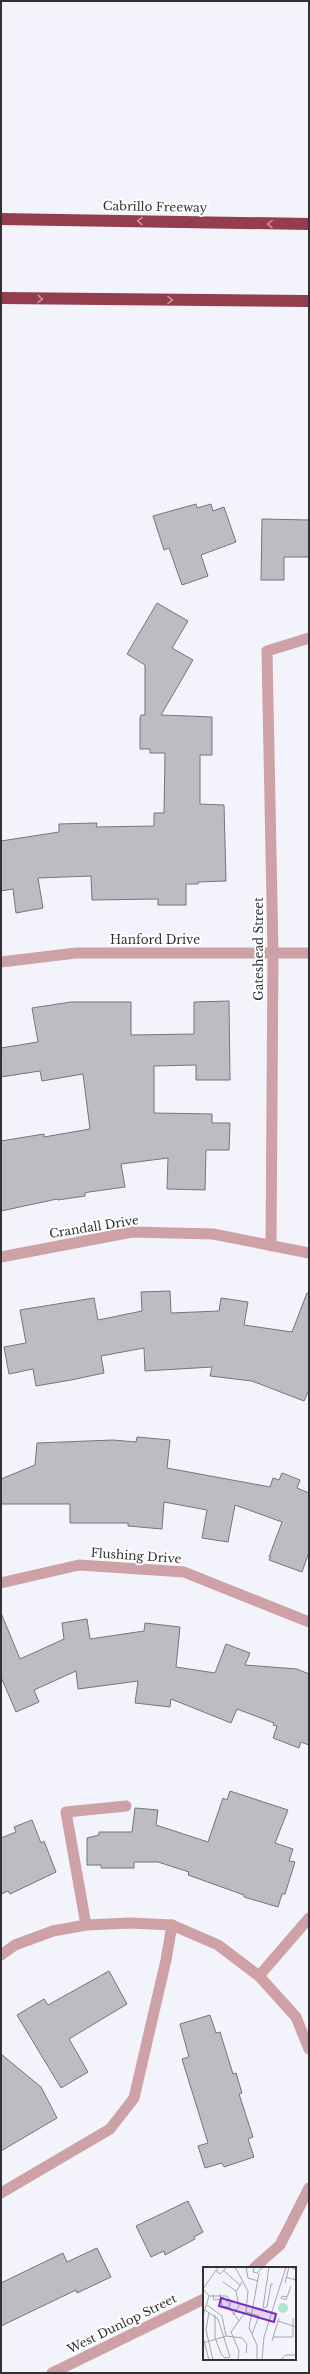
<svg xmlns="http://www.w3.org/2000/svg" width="310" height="2374" font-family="'Libre Baskerville',serif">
<rect width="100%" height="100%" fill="#f3f4fb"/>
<!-- building -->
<path fill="#bcbcc3" stroke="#75757c" d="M 196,504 L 197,508 L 211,504 L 213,511 L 224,507 L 236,542 L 201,555 L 208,576 L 182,585 L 169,548 L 164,550 L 153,516 Z
M 262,519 L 309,520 L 309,557 L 284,557 L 284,580 L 261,580 Z
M 157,603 L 188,621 L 172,648 L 193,660 L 161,715 L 212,717 L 212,755 L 200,755 L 200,804 L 224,805 L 226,881 L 198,882 L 198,884 L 186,884 L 186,905 L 158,905 L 158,899 L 92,900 L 91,876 L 38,878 L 43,908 L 16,913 L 13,889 L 1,891 L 1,841 L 59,832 L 59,824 L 97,823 L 96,827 L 154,826 L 154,813 L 164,813 L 165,753 L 150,753 L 150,749 L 140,749 L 140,719 L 141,715 L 145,715 L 145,665 L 127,654 Z
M 229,1001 L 230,1080 L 196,1080 L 196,1065 L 154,1066 L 154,1113 L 212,1114 L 212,1123 L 230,1123 L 229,1150 L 206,1150 L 205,1190 L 167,1189 L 168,1158 L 121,1164 L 125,1187 L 89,1192 L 85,1193 L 85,1196 L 58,1200 L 57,1199 L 1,1211 L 1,1141 L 44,1134 L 44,1137 L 90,1129 L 83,1074 L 42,1081 L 40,1071 L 1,1077 L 1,1048 L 38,1042 L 32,1008 L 71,1002 L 131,1002 L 131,1035 L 194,1034 L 194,1002 Z
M 170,1291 L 171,1313 L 219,1311 L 221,1298 L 248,1302 L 244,1325 L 292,1332 L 307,1293 L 309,1293 L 309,1390 L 304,1401 L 252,1381 L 210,1376 L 212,1367 L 145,1371 L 144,1348 L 101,1356 L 104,1373 L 71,1380 L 36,1386 L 33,1369 L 9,1374 L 4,1347 L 26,1343 L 20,1310 L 94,1298 L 98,1320 L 142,1311 L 141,1292 Z
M 137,1437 L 170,1440 L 167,1468 L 270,1487 L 273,1478 L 279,1480 L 282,1473 L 300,1480 L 297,1488 L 309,1493 L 309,1552 L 302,1572 L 269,1560 L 271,1557 L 269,1557 L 282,1522 L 235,1505 L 228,1542 L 202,1538 L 207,1510 L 164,1502 L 162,1529 L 128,1526 L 128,1523 L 70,1523 L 70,1504 L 1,1504 L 1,1479 L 35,1465 L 37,1443 L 113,1440 L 136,1442 Z
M 1,1613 L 20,1659 L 64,1639 L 62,1623 L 87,1619 L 90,1639 L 144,1631 L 145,1623 L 180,1627 L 176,1667 L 215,1673 L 226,1644 L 250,1653 L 245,1665 L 297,1669 L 309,1674 L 309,1745 L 301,1742 L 299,1748 L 273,1738 L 277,1726 L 273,1725 L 274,1723 L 237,1709 L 231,1723 L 171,1699 L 170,1707 L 135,1703 L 138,1681 L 78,1689 L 76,1671 L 34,1690 L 39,1702 L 16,1712 L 1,1677 Z
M 230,1791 L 288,1810 L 275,1843 L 293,1849 L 289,1861 L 295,1862 L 285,1894 L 282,1894 L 278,1907 L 244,1897 L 244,1895 L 188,1875 L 189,1872 L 158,1862 L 134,1862 L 134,1868 L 101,1868 L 101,1865 L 87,1865 L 87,1838 L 99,1835 L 99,1832 L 132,1832 L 135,1808 L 158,1810 L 156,1825 L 208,1842 L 223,1798 L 227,1800 Z
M 32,1820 L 41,1843 L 44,1841 L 56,1872 L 10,1894 L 8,1891 L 1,1894 L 1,1838 L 16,1832 L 14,1827 Z
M 109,1971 L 127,2004 L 69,2039 L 88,2072 L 61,2088 L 17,2015 L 44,1999 L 48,2005 Z
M 210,2015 L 216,2033 L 220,2032 L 233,2074 L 236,2073 L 242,2093 L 239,2094 L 253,2137 L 248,2139 L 254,2157 L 224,2167 L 222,2163 L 205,2168 L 198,2146 L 208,2143 L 182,2059 L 189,2057 L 180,2024 Z
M 1,2054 L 41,2087 L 57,2118 L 1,2151 Z
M 188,2201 L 203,2232 L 194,2237 L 195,2239 L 165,2255 L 164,2251 L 151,2257 L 136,2226 Z
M 97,2248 L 111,2277 L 77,2293 L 76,2290 L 1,2326 L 1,2283 L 63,2253 L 67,2262 Z"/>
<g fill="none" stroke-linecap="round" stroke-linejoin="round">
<!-- service -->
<path stroke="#cda1a5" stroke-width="11" d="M 86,1925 L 66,1812 L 126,1806
M 1,2193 L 110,2129 L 134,2098 L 166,1960 L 172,1925"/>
<!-- minor -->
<path stroke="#cda1a5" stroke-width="11" d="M 1,962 L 76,953 L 309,953
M 271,1246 L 273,953 L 267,651 L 309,638
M 1,1257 L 132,1232 L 213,1234 L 309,1253
M 1,1583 L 79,1565 L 184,1572 L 309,1622
M 1,1955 L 15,1945 L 53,1931 L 86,1925 L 130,1923 L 172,1925 L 218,1945 L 259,1976 L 296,2017 L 309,2049
M 259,1976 L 309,1918
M 254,2268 L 280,2245 L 309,2188
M 52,2373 L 204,2299"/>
<!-- motorway -->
<path stroke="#943d4e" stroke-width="12" d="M 1,219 L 309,224
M 1,298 L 309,301"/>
</g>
<!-- one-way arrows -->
<defs><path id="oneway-chevron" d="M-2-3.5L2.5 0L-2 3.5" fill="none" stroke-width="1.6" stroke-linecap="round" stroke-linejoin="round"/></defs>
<g stroke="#c4949e">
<use href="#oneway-chevron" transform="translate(140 221) rotate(-179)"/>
<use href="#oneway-chevron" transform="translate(270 224) rotate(-179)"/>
<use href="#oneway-chevron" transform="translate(40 299) rotate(1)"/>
<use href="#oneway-chevron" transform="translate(170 300) rotate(1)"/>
</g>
<g text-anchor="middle" stroke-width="4" stroke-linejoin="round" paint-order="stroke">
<!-- street labels -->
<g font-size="12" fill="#323234" stroke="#fff">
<text transform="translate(155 207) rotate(1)" y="4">Cabrillo Freeway</text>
<text x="155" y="944">Hanford Drive</text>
<text transform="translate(259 949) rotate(-90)" y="4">Gateshead Street</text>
<text transform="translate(94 1227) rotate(-9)" y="4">Crandall Drive</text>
<text transform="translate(136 1556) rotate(4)" y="4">Flushing Drive</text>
<text transform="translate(122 2324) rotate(-26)" y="4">West Dunlop Street</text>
</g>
</g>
<!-- overview -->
<g transform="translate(203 2267)">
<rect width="93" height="93" fill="#f3f4fb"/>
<path d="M75 41a5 5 0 1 1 10 0a5 5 0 1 1-10 0Z" fill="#ace7cb"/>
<path fill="none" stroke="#a6a6ab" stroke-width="1" d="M 14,0 L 14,5 L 17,7 L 24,0M 32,0 L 45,24 L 43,44 L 28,65 L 36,84 L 35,93M 43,0 L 45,11 L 55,14M 51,0 L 50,5 L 54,6 L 60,0M 21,4 L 37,18M 83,10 L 92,13 L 93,3 L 88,0M 20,15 L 33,24M 82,16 L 86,0M 0,22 L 13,3M 0,22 L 6,29 L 0,49M 17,27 L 19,39 L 26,40M 10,28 L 11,33 L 18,32M 6,29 L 24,29 L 28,35 L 26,40M 84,30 L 79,29 L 78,31 L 83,33 L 88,19M 17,31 L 21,31 L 27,38M 4,38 L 19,49 L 23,69M 26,40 L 36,54M 60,41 L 66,0M 60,41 L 64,40 L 68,17 L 70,17M 2,43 L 15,52 L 27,90 L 22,91 L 18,87 L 13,73M 6,45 L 3,63 L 10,93M 43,45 L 56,49 L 49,67M 30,48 L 36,39 L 33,25 L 39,15M 75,54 L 93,60M 0,70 L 6,93M 70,70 L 90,70 L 90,51M 12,73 L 12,48M 69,74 L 76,51M 0,76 L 24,69 L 39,71 L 44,77 L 43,86M 54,93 L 54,78 L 46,61 L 56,6M 59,93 L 61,70 L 83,0M 77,93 L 83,88 L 93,88"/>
<path fill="#7b2cbf" fill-opacity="0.15" stroke="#7b2cbf" stroke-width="2" d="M 18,31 L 73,47 L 71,55 L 16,39 Z"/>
<rect width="93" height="93" fill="none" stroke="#323234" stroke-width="2"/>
</g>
<!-- border -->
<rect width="310" height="2374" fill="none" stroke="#323234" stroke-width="4"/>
</svg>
